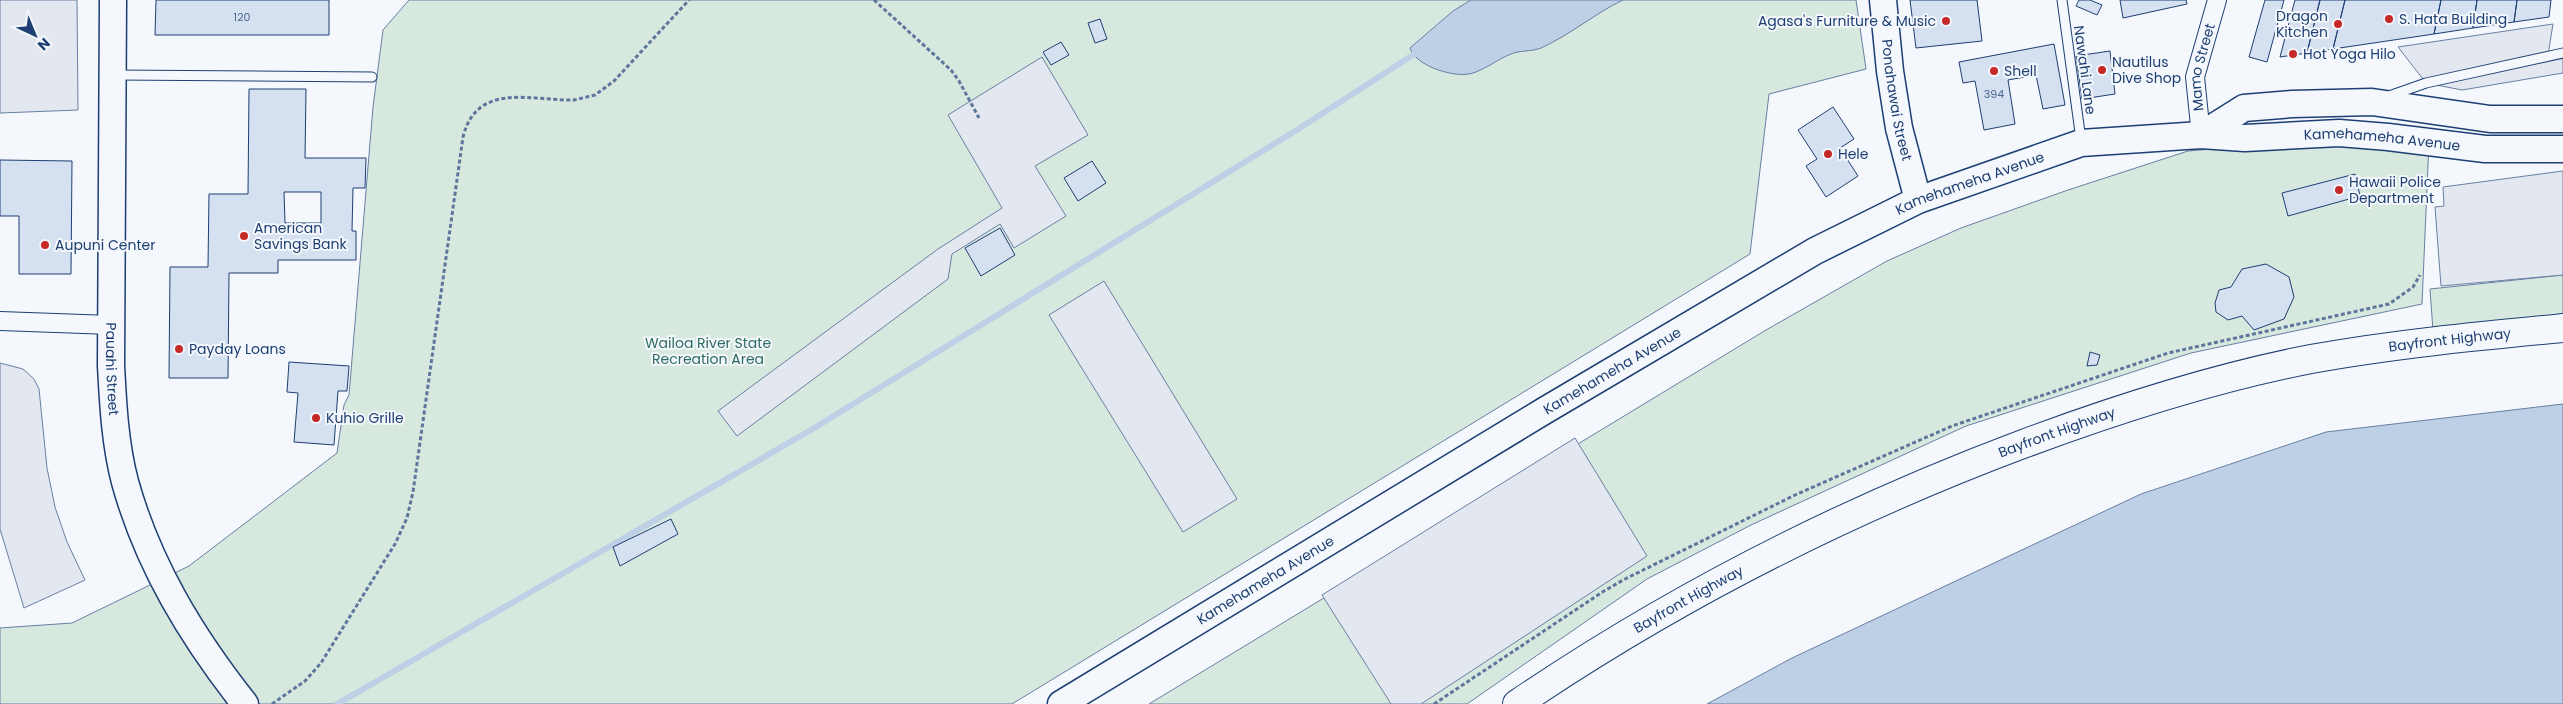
<svg xmlns="http://www.w3.org/2000/svg" width="2563" height="704" font-family="Poppins,sans-serif">
<rect width="100%" height="100%" fill="#f4f7fb"/>
<!-- green -->
<path fill="#d7e8df" stroke="#687fa3" d="M 409,0 L 1856,0 L 1866,69 L 1769,94 L 1750,254 L 1012,704 L 0,704 L 0,628 L 72,623 L 189,566 L 337,453 L 344,405 L 349,395 L 373,107 L 383,30 Z
M 2353,137 L 2429,142 L 2422,304 L 2191,353 L 1966,426 L 1751,525 L 1647,579 L 1467,704 L 1149,704 L 1766,330 L 1887,261 L 1961,228 L 2068,190 L 2188,151 Z
M 2563,275 L 2563,318 L 2433,331 L 2430,289 Z"/>
<!-- parking -->
<path fill="#e3e8f0" stroke="#687fa3" d="M 0,0 L 77,0 L 78,110 L 0,113 Z
M 2553,24 L 2548,55 L 2563,53 L 2563,73 L 2462,90 L 2426,83 L 2398,47 Z
M 1042,57 L 1088,135 L 1035,166 L 1066,216 L 1014,248 L 1000,224 L 952,254 L 948,279 L 737,436 L 718,411 L 938,249 L 1002,208 L 948,115 Z
M 2563,171 L 2563,275 L 2441,286 L 2435,207 L 2444,206 L 2443,187 Z
M 1104,281 L 1237,499 L 1183,532 L 1049,315 Z
M 0,363 L 23,369 L 34,379 L 39,389 L 47,468 L 55,507 L 67,542 L 85,580 L 24,608 L 0,529 Z
M 1575,438 L 1647,556 L 1421,704 L 1391,704 L 1322,595 Z"/>
<!-- water -->
<path fill="#bed0e5" stroke="#687fa3" d="M 1471,0 L 1623,0 C 1594,14 1570,35 1541,48 C 1531,52 1520,50 1511,54 C 1498,59 1486,69 1473,73 C 1456,79 1415,66 1410,48 L 1453,11 Z
M 2563,404 L 2563,704 L 1707,704 L 1792,658 L 2141,494 L 2326,432 Z"/>
<g fill="none" stroke-linecap="round" stroke-linejoin="round">
<!-- stream -->
<path stroke="#bed0e5" stroke-width="6" d="M 337,704 L 811,430 L 1300,128 L 1419,51"/>
</g>
<!-- building -->
<path fill="#d5e0f0" stroke="#1d3f73" fill-rule="evenodd" d="M 156,0 L 329,0 L 329,35 L 155,35 Z
M 1910,0 L 1977,0 L 1982,41 L 1916,48 Z
M 2079,0 L 2090,0 L 2102,5 L 2097,15 L 2076,6 Z
M 2120,0 L 2186,0 L 2187,4 L 2123,18 Z
M 2265,0 L 2284,0 L 2267,62 L 2249,57 Z
M 2295,0 L 2320,0 L 2307,53 L 2280,57 Z
M 2320,0 L 2345,0 L 2333,49 L 2307,53 Z
M 2345,0 L 2441,0 L 2434,34 L 2333,49 Z
M 2441,0 L 2477,0 L 2473,28 L 2434,34 Z
M 2477,0 L 2517,0 L 2514,22 L 2473,28 Z
M 2517,0 L 2551,0 L 2549,17 L 2514,22 Z
M 1100,19 L 1107,39 L 1095,43 L 1088,23 Z
M 1061,42 L 1069,55 L 1051,65 L 1043,52 Z
M 2054,44 L 2065,105 L 2043,109 L 2036,75 L 2008,80 L 2015,124 L 1984,130 L 1975,81 L 1963,83 L 1959,62 Z
M 2110,51 L 2115,94 L 2082,99 L 2076,56 Z
M 249,89 L 306,89 L 305,158 L 366,158 L 365,188 L 353,188 L 352,231 L 356,231 L 356,260 L 278,260 L 278,273 L 229,273 L 228,378 L 169,378 L 170,267 L 208,267 L 209,194 L 248,194 ZM 284,192 L 321,192 L 321,223 L 285,223 Z
M 1833,107 L 1854,139 L 1840,148 L 1858,176 L 1826,197 L 1806,166 L 1817,159 L 1798,130 Z
M 0,160 L 72,161 L 71,274 L 19,274 L 19,216 L 0,216 Z
M 1092,161 L 1106,183 L 1078,201 L 1064,178 Z
M 2355,174 L 2360,196 L 2288,216 L 2282,193 Z
M 1000,228 L 1015,255 L 981,276 L 965,248 Z
M 2266,264 L 2289,277 L 2294,297 L 2284,319 L 2254,330 L 2242,316 L 2228,320 L 2216,312 L 2215,303 L 2219,290 L 2231,287 L 2242,269 Z
M 2090,352 L 2100,355 L 2097,365 L 2087,366 Z
M 289,362 L 349,366 L 347,391 L 338,391 L 334,445 L 294,442 L 298,393 L 287,392 Z
M 671,519 L 678,534 L 620,566 L 613,547 Z"/>
<g fill="none" stroke-linecap="round" stroke-linejoin="round">
<defs>
<path id="lane" d="M 2062,0 L 2081,140
M 115,75 L 372,77
M 2389,96 L 2426,83 L 2563,53"/>
<g id="street">
<path id="s1" d="M 2201,135 L 2195,77 L 2217,0"/>
<path d="M 0,321 L 111,325"/>
</g>
<g id="secondary">
<path id="s2" d="M 113,0 L 111,365 C 113,404 115,444 125,482 C 148,565 192,637 245,704"/>
<path id="s3" d="M 1883,0 L 1890,71 L 1899,128 L 1918,200"/>
<path d="M 2201,135 L 2244,108 L 2292,104 L 2372,102 L 2490,119 L 2563,119"/>
<path id="s4" d="M 1061,704 L 1544,411 L 1815,251 L 1918,200 L 2081,143 L 2201,135 L 2245,138 L 2339,133 L 2388,137 L 2485,149 L 2563,149"/>
</g>
<g id="primary">
<path id="s5" d="M 1517,704 C 1675,597 1844,511 2023,444 C 2117,409 2213,378 2311,359 C 2394,344 2479,336 2563,328"/>
</g>
</defs>
<!-- lane casing -->
<use href="#lane" stroke="#1d3f73" stroke-width="11"/>
<!-- street casing -->
<use href="#street" stroke="#1d3f73" stroke-width="20"/>
<!-- secondary casing -->
<use href="#secondary" stroke="#1d3f73" stroke-width="29"/>
<!-- primary casing -->
<use href="#primary" stroke="#1d3f73" stroke-width="30"/>
<!-- path -->
<path stroke="#5e769c" stroke-width="3" stroke-dasharray="4 2.5" stroke-linecap="butt" d="M 874,0 L 951,70 L 959,81 L 979,118
M 272,704 L 305,681 L 321,663 L 395,544 L 407,518 L 413,492 L 463,137 C 477,81 531,101 574,100 L 595,95 L 614,81 L 689,0
M 1434,704 L 1604,591 L 1625,579 L 1795,495 L 1952,426 L 2168,353 L 2389,304 L 2413,287 L 2420,275"/>
<!-- lane -->
<use href="#lane" stroke="#f4f7fb" stroke-width="9"/>
<!-- street -->
<use href="#street" stroke="#f4f7fb" stroke-width="18"/>
<!-- secondary -->
<use href="#secondary" stroke="#f4f7fb" stroke-width="26"/>
<!-- primary -->
<use href="#primary" stroke="#f4f7fb" stroke-width="28"/>
</g>
<!-- markers -->
<g fill="#c62828" stroke="#f4f7fb" stroke-width="2">
<circle cx="2389" cy="19" r="5"/>
<circle cx="1946" cy="21" r="5"/>
<circle cx="2338" cy="24" r="5"/>
<circle cx="2293" cy="54" r="5"/>
<circle cx="2102" cy="70" r="5"/>
<circle cx="1994" cy="71" r="5"/>
<circle cx="1828" cy="154" r="5"/>
<circle cx="2339" cy="190" r="5"/>
<circle cx="244" cy="236" r="5"/>
<circle cx="45" cy="245" r="5"/>
<circle cx="179" cy="349" r="5"/>
<circle cx="316" cy="418" r="5"/>
</g>
<g text-anchor="middle" stroke-width="4" stroke-linejoin="round" paint-order="stroke">
<!-- number labels -->
<g font-size="11" fill="#4b6792">
<text x="242" y="21">120</text>
<text x="1994" y="98">394</text>
</g>
<!-- poi labels -->
<g font-size="14" fill="#1d3f73" stroke="#f4f7fb" text-anchor="start">
<text x="2328" y="21" text-anchor="end">Dragon<tspan x="2328" dy="16">Kitchen</tspan></text>
<text x="2399" y="24">S. Hata Building</text>
<text x="1936" y="26" text-anchor="end">Agasa's Furniture &amp; Music</text>
<text x="2303" y="59">Hot Yoga Hilo</text>
<text x="2112" y="67">Nautilus<tspan x="2112" dy="16">Dive Shop</tspan></text>
<text x="2004" y="76">Shell</text>
<text x="1838" y="159">Hele</text>
<text x="2349" y="187">Hawaii Police<tspan x="2349" dy="16">Department</tspan></text>
<text x="254" y="233">American<tspan x="254" dy="16">Savings Bank</tspan></text>
<text x="55" y="250">Aupuni Center</text>
<text x="189" y="354">Payday Loans</text>
<text x="326" y="423">Kuhio Grille</text>
</g>
<!-- street labels -->
<g font-size="14" fill="#1d3f73" stroke="#f4f7fb">
<text dy="5" stroke="none"><textPath href="#s1" startOffset="69">Mamo Street</textPath></text>
<text transform="translate(2085 70) rotate(82)" y="5">Nawahi Lane</text>
<text dy="5" stroke="none"><textPath href="#s3" startOffset="101">Ponahawai Street</textPath></text>
<text dy="5" stroke="none"><textPath href="#s4" startOffset="1469">Kamehameha Avenue</textPath></text>
<text dy="5" stroke="none"><textPath href="#s4" startOffset="1049">Kamehameha Avenue</textPath></text>
<text dy="5" stroke="none"><textPath href="#s5" startOffset="1011">Bayfront Highway</textPath></text>
<text dy="5" stroke="none"><textPath href="#s2" startOffset="369">Pauahi Street</textPath></text>
<text dy="5" stroke="none"><textPath href="#s4" startOffset="644">Kamehameha Avenue</textPath></text>
<text dy="5" stroke="none"><textPath href="#s5" startOffset="606">Bayfront Highway</textPath></text>
<text dy="5" stroke="none"><textPath href="#s4" startOffset="239">Kamehameha Avenue</textPath></text>
<text dy="5" stroke="none"><textPath href="#s5" startOffset="201">Bayfront Highway</textPath></text>
</g>
<!-- park labels -->
<g font-size="14" fill="#2c6c60" stroke="#f4f7fb">
<text x="708" y="348">Wailoa River State<tspan x="708" dy="16">Recreation Area</tspan></text>
</g>
</g>
<!-- north arrow -->
<g transform="translate(35 35) rotate(136)" stroke="#f4f7fb" stroke-width="4" paint-order="stroke">
<path d="M0-4L9 19L0 12L-9 19Z" fill="#1d3f73"/>
<text y="-8" font-size="14" font-weight="bold" text-anchor="middle" fill="#1d3f73">N</text>
</g>
</svg>
